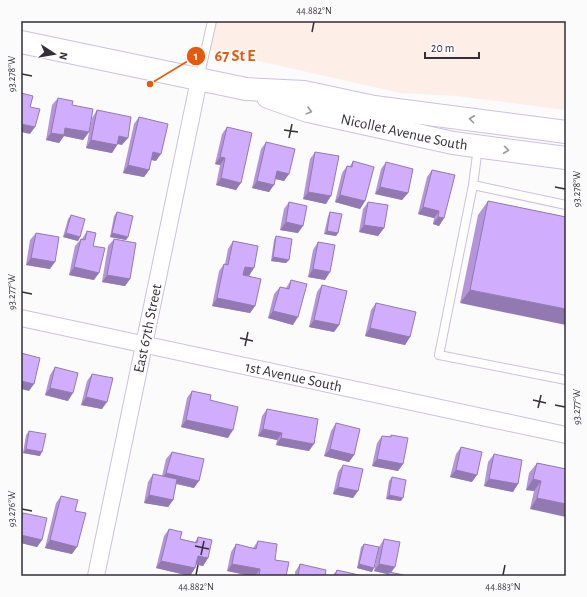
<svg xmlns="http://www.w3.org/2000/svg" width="587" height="597" font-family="'Alegreya Sans',sans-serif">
<rect width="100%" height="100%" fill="#fbfbfb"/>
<!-- education -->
<path fill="#fdeee8" d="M 211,21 L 566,21 L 566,110 L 456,96 L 401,93 L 205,49 Z"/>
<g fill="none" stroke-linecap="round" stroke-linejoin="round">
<defs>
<path id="lane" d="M 199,79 L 212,21
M 473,185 L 478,147
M 566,205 L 473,185 L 439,355 L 566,380"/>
<g id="street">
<path id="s1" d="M 21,318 L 566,435"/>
<path id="s2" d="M 96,576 L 199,80"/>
</g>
<g id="secondary">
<path d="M 21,42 L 246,89 L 304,92 L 374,107 L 566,132"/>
<path id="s3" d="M 268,97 L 308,111 L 453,143 L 566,158"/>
</g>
</defs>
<!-- lane casing -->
<use href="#lane" stroke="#cdc0de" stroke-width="10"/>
<!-- street casing -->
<use href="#street" stroke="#cdc0de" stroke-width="18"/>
<!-- secondary casing -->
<use href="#secondary" stroke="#cdc0de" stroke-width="24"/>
<!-- lane -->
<use href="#lane" stroke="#fff" stroke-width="8"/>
<!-- street -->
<use href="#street" stroke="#fff" stroke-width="16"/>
<!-- secondary -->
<use href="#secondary" stroke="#fff" stroke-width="22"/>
</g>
<!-- wall -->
<path fill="#b495da" d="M 58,98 L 72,105 L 89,132 L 83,140 L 64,136 L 59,143 L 46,140 L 52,105 Z
M 97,110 L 122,145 L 118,144 L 117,145 L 112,153 L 86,148 L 92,118 Z
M 139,117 L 156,161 L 151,160 L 149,170 L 144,177 L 123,173 L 134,124 Z
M 227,127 L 236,190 L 216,185 L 220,165 L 215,164 L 222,134 Z
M 266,142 L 289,174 L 284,181 L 275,179 L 269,192 L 252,188 L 261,149 Z
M 315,152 L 326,204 L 303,199 L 310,159 Z
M 353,161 L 365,201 L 360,209 L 335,202 L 342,173 L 347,166 L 350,166 Z
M 386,162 L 408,193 L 402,200 L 375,194 L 381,169 Z
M 432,170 L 444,218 L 439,226 L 433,224 L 434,218 L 418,214 L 427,177 Z
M 488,201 L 566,217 L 460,303 L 478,215 Z
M 289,202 L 298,233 L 280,230 L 284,209 Z
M 368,202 L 384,228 L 378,236 L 359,232 L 363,209 Z
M 117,212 L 128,237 L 126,240 L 110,237 L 114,216 Z
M 330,212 L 338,233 L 336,236 L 324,234 L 328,216 Z
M 71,215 L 80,237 L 78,241 L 63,237 L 68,219 Z
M 87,231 L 93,246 L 94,280 L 69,275 L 75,246 L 81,239 L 82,239 Z
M 36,233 L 50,269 L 26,265 L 30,240 Z
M 276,236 L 286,263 L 271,261 L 274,240 Z
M 114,239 L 130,279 L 125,286 L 102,282 L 108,246 Z
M 233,241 L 249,276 L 244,275 L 255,306 L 250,313 L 212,306 L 219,271 L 224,264 L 225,264 L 228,249 Z
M 318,242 L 325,280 L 308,277 L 313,250 Z
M 291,280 L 293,325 L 268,318 L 274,294 L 280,287 L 286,288 Z
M 322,285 L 339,325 L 334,332 L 309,327 L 317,292 Z
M 376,303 L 410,337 L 405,345 L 365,336 L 371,310 Z
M 55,367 L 68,401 L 45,395 L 50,375 Z
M 92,374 L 102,409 L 81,405 L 87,381 Z
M 192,391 L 210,400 L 228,438 L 181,427 L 187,398 Z
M 267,409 L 309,451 L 276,445 L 277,440 L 258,436 L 262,416 Z
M 336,423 L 354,455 L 349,462 L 324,456 L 331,431 Z
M 29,431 L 40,456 L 23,453 L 26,435 Z
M 391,435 L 403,464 L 398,471 L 372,466 L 377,443 L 382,436 L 390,437 Z
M 461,447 L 472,482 L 450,477 L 456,454 Z
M 172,452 L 194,488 L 176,484 L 173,500 L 168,507 L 144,503 L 148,482 L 153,474 L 162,476 L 166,459 Z
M 494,454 L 513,492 L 484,486 L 488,462 Z
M 537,463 L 566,469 L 530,509 L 534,491 L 526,490 L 529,473 Z
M 343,465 L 353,498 L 333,494 L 338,472 Z
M 392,477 L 401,501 L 386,499 L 389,481 Z
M 61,496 L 75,511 L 72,554 L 45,548 L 56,503 Z
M 23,513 L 42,540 L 37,547 L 21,543 L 21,517 Z
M 169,529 L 180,539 L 195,542 L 198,537 L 208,558 L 203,566 L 196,564 L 195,568 L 190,576 L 156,568 L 164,536 Z
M 384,539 L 391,572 L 403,576 L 386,576 L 387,574 L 374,571 L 379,547 Z
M 258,541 L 275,560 L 286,576 L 251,576 L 227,571 L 231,552 L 236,544 L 253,548 Z
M 364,544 L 372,572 L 357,568 L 361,547 Z
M 300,564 L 325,576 L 295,576 L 295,572 Z
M 337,570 L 363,576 L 332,576 Z"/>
<!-- shaded-wall -->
<path fill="#9279b1" d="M 21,124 L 35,127 L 30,134 L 21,132 Z
M 65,128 L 89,132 L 83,140 L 64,136 L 59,143 L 46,140 L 51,133 Z
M 119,136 L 128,138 L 122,145 L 114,143 Z
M 91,140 L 117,145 L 112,153 L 86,148 Z
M 153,152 L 161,154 L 156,161 L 148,159 Z
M 220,157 L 225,158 L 220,165 L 215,164 Z
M 128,165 L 149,170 L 144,177 L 123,173 Z
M 277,171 L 289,174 L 284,181 L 272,178 Z
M 221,178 L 241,183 L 236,190 L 216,185 Z
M 257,181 L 274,185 L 269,192 L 252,188 Z
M 380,187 L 408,193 L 402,200 L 375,194 Z
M 308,192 L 331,196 L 326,204 L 303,199 Z
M 340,195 L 365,201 L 360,209 L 335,202 Z
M 423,207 L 439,211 L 434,218 L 418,214 Z
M 438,217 L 444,218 L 439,226 L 433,224 Z
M 286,222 L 303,226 L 298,233 L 280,230 Z
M 364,225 L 384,228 L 378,236 L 359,232 Z
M 327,231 L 338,233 L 336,236 L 324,234 Z
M 66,233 L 80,237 L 78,241 L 63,237 Z
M 112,233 L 128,237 L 126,240 L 110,237 Z
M 273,257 L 289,260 L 286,263 L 271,261 Z
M 31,258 L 55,262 L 50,269 L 26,265 Z
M 74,267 L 99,273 L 94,280 L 69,275 Z
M 245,267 L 254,268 L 249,276 L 240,274 Z
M 313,269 L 330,272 L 325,280 L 308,277 Z
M 107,275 L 130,279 L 125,286 L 102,282 Z
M 470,290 L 566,309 L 566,325 L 460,303 Z
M 217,298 L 255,306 L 250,313 L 212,306 Z
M 273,311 L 298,317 L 293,325 L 268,318 Z
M 314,320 L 339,325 L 334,332 L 309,327 Z
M 370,328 L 410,337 L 405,345 L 365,336 Z
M 21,381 L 34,384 L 29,391 L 21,389 Z
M 50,388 L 73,393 L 68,401 L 45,395 Z
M 86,397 L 107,402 L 102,409 L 81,405 Z
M 186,420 L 233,430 L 228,438 L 181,427 Z
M 263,429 L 282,433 L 277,440 L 258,436 Z
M 281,438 L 314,444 L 309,451 L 276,445 Z
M 26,449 L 42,452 L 40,456 L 23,453 Z
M 330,449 L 354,455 L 349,462 L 324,456 Z
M 377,459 L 403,464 L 398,471 L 372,466 Z
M 456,470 L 477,475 L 472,482 L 450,477 Z
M 166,473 L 199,481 L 194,488 L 161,480 Z
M 489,479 L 518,484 L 513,492 L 484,486 Z
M 533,479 L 541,481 L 534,491 L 526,490 Z
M 338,487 L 358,491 L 353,498 L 333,494 Z
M 149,495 L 173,500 L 168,507 L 144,503 Z
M 389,495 L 403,498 L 401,501 L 386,499 Z
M 537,498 L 566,504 L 566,517 L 530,509 Z
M 21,535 L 42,540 L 37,547 L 21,543 Z
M 50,540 L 77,547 L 72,554 L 45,548 Z
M 198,556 L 208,558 L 203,566 L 193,564 Z
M 161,561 L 195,568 L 190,576 L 156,568 Z
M 232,564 L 260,569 L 255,576 L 251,576 L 227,571 Z
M 359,564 L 374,568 L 372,572 L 357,568 Z
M 379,564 L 395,567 L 390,574 L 389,572 L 387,574 L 374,571 Z"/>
<!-- building -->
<path fill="#d1adfd" stroke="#9279b1" d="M 21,93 L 33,96 L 30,107 L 40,109 L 35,127 L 21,124 Z
M 58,98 L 73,101 L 72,105 L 93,109 L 89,132 L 65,128 L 64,135 L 51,133 Z
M 97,110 L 131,117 L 128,138 L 119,136 L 117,145 L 91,140 Z
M 139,117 L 168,124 L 161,154 L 153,152 L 149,170 L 128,165 Z
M 227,127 L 252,133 L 241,183 L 221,178 L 225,158 L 220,157 Z
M 266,142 L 295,149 L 289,174 L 277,171 L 274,185 L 257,181 Z
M 315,152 L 339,156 L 331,196 L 308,192 Z
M 353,161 L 374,167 L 365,201 L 340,195 L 347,166 L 352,167 Z
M 386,162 L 413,169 L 408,193 L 380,187 Z
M 432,170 L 455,175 L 444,218 L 438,217 L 439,211 L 423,207 Z
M 488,201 L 566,217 L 566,309 L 470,290 Z
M 289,202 L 307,206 L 303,226 L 286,222 Z
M 368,202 L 388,205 L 384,228 L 364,225 Z
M 117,212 L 133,216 L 128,237 L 112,233 Z
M 330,212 L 342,214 L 338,233 L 327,231 Z
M 71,215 L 85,219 L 80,237 L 66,233 Z
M 87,231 L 96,233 L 93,246 L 105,248 L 99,273 L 74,267 L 81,239 L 85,240 Z
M 36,233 L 59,237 L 55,262 L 31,258 Z
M 276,236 L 292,239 L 289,260 L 273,257 Z
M 114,239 L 136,243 L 130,279 L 107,275 Z
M 233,241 L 258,246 L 254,268 L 245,267 L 243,275 L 261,279 L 255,306 L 217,298 L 224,264 L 228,265 Z
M 318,242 L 335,245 L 330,272 L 313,269 Z
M 291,280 L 307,284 L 298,317 L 273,311 L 280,287 L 289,289 Z
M 322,285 L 347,291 L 339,325 L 314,320 Z
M 376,303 L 416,312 L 410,337 L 370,328 Z
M 21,353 L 40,358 L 34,384 L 21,381 Z
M 55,367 L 78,373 L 73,393 L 50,388 Z
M 92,374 L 113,378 L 107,402 L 86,397 Z
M 192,391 L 211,395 L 210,400 L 238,407 L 233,430 L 186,420 Z
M 267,409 L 318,419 L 314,444 L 281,438 L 282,433 L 263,429 Z
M 336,423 L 360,429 L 354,455 L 330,449 Z
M 29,431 L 46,434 L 42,452 L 26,449 Z
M 391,435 L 408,438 L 403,464 L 377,459 L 382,436 L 391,437 Z
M 461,447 L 482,452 L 477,475 L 456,470 Z
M 172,452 L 204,459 L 199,481 L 166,473 Z
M 494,454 L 522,460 L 518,484 L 489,479 Z
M 537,463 L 566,469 L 566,504 L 537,498 L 541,481 L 533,479 Z
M 343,465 L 363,469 L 358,491 L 338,487 Z
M 153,474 L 177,479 L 173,500 L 149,495 Z
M 392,477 L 406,480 L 403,498 L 389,495 Z
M 61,496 L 78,500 L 75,511 L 86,513 L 77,547 L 50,540 Z
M 23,513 L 47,518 L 42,540 L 21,535 L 21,524 Z
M 169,529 L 182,532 L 180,539 L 197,543 L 198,537 L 212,540 L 208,558 L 198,556 L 195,568 L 161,561 Z
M 384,539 L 400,542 L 395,567 L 379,564 Z
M 258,541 L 277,544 L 275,560 L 289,562 L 286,576 L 259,576 L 260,569 L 232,564 L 236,544 L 256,549 Z
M 364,544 L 379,547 L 374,568 L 359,564 Z
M 300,564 L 326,570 L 325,576 L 298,576 Z
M 337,570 L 363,576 L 335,576 Z
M 389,572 L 404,575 L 403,576 L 388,576 Z"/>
<!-- one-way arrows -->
<defs><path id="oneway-chevron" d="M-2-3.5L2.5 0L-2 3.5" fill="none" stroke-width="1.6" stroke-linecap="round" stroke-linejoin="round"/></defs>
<g stroke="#99969c">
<use href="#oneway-chevron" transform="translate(309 111) rotate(15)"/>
<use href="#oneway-chevron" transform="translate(472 119) rotate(-173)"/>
<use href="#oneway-chevron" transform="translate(506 150) rotate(8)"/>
</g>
<!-- ticks -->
<path fill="none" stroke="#332e39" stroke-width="1.5" d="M 312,32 L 314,22M 22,74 L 32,76M 284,130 L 298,132M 289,138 L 292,124M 555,187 L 565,189M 22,292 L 32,294M 240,338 L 253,341M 245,346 L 248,332M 533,400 L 546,403M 555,405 L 565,407M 538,408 L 541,395M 22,509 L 32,511M 195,546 L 209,549M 201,555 L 204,541M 196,575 L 198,565M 503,575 L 505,565"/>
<g text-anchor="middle" stroke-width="3" stroke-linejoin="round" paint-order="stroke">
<!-- street labels -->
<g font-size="15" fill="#332e39" stroke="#fbfbfb">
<text dy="5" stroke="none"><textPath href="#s3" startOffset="141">Nicollet Avenue South</textPath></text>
<text dy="5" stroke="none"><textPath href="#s2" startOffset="253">East 67th Street</textPath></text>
<text dy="5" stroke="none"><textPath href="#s1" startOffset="279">1st Avenue South</textPath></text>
</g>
</g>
<!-- callouts -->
<path fill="none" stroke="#e8590c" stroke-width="1.5" d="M150 84L196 56"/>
<g fill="#e8590c" stroke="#fbfbfb" stroke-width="1.5">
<circle cx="150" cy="84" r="4"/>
<circle cx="196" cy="56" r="10"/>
</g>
<g font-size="12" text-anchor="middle" font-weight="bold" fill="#fff">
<text x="196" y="60">1</text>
</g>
<g font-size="16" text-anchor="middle" font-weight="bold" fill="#e8590c" stroke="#fbfbfb" stroke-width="3" stroke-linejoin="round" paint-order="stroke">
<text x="235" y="61">67 St E</text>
</g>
<!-- border -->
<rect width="587" height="597" fill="none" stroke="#fbfbfb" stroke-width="44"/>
<!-- north arrow -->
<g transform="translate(54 54) rotate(102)" stroke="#fbfbfb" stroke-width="3" paint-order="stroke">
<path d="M0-3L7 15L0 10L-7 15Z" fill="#332e39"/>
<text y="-6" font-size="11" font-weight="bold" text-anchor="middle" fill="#332e39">N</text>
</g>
<!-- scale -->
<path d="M425 52v6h54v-6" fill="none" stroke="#332e39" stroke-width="2"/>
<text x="431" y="52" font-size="12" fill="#332e39" stroke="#fbfbfb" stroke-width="3" paint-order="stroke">20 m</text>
<rect x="22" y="22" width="543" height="553" fill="none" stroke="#332e39" stroke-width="1.5"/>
<g font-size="10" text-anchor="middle" fill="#332e39">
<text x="314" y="14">44.882°N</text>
<text transform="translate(11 74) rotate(-90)" y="4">93.278°W</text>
<text transform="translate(576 189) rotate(-90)" y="4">93.278°W</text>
<text transform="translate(11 292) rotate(-90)" y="4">93.277°W</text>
<text transform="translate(576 407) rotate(-90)" y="4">93.277°W</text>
<text transform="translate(11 509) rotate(-90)" y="4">93.276°W</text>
<text x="196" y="590">44.882°N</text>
<text x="503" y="590">44.883°N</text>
</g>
</svg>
